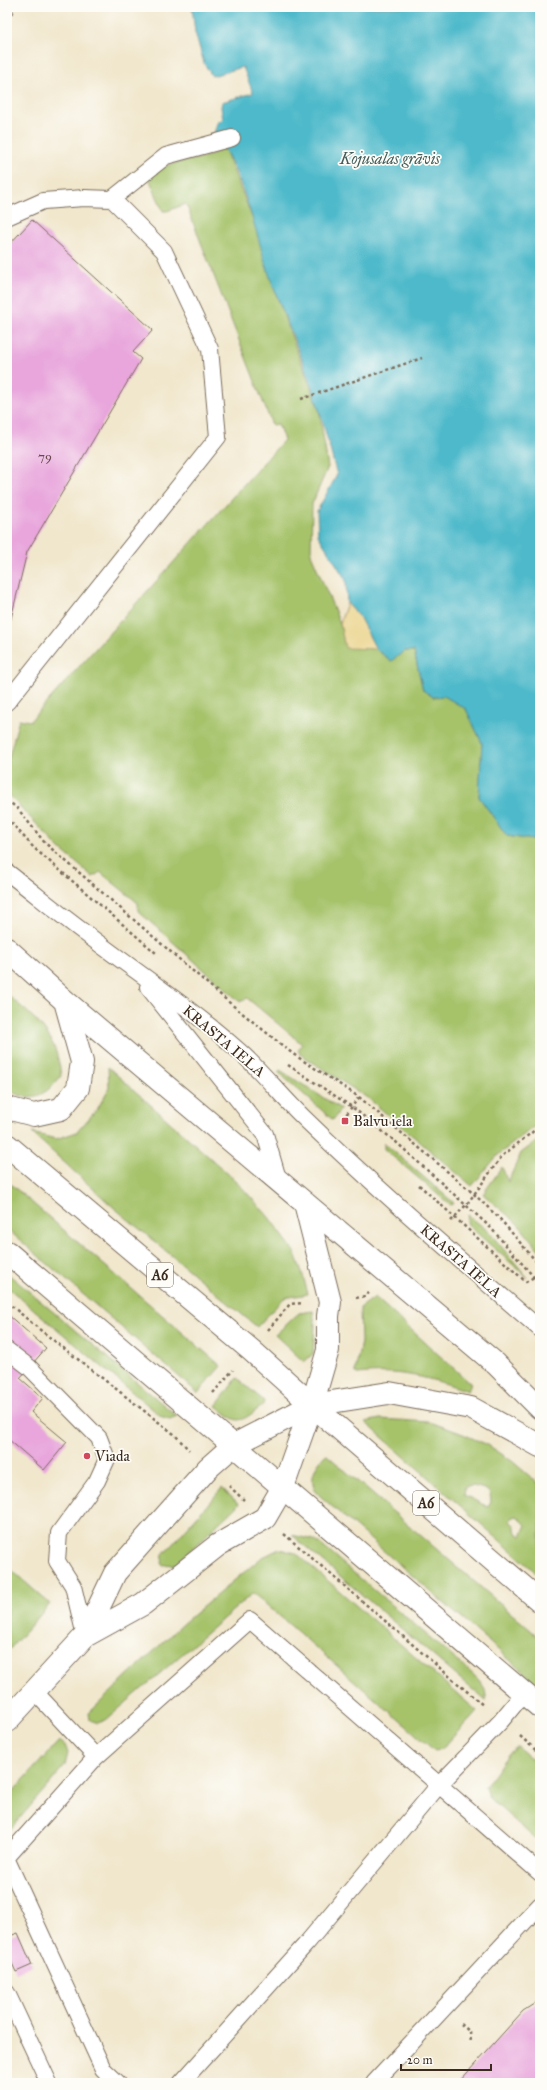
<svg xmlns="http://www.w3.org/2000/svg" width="547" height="2090" font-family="'IM FELL Great Primer',serif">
<rect width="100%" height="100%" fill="#fdfcf7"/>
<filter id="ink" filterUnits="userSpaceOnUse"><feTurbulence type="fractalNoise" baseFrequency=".025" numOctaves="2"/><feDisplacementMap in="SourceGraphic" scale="8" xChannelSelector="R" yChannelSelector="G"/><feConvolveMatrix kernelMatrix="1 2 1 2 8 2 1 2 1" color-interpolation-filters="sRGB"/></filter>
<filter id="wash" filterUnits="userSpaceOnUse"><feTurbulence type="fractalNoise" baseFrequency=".012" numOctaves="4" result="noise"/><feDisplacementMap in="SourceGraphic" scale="16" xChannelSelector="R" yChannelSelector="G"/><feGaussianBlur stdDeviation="0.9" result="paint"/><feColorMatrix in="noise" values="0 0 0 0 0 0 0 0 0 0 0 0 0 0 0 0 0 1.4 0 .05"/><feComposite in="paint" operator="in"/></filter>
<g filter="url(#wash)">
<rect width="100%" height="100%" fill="#f1e7cd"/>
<!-- green -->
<path fill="#a6c36a" stroke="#707644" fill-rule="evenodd" d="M 224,147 L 258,232 L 265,262 L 286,322 L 319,409 L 328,467 L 312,504 L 311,554 L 340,623 L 345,647 L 376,649 L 391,661 L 405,651 L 414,651 L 423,690 L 433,697 L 444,696 L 466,709 L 482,743 L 479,797 L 507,836 L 540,841 L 540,1122 L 498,1155 L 472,1186 L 369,1099 L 300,1054 L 298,1050 L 302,1044 L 247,998 L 240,1002 L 138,911 L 138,903 L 100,872 L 93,877 L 60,849 L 7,793 L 7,764 L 19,719 L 30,721 L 284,440 L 278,424 L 272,425 L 186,204 L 167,211 L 163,211 L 149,178 C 160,161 193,162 210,155 C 215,153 220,149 224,147 Z
M 7,994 C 37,1021 56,1032 61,1076 C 46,1096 30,1104 7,1089 Z
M 108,1067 L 236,1181 L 268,1216 L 294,1251 L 302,1272 L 308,1294 L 284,1298 L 257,1327 L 112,1206 L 32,1133 L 56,1139 L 77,1132 L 98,1108 L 109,1088 Z
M 280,1070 L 341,1109 L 333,1120 L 278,1072 Z
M 540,1139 L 540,1251 L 518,1224 L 483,1194 L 502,1167 L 508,1182 L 521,1153 Z
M 384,1143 L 454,1203 L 451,1205 L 448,1203 L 384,1149 Z
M 7,1181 L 221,1366 L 198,1393 L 7,1229 Z
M 468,1215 L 488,1231 L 528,1278 L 469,1226 L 467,1222 Z
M 7,1273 L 177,1416 L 170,1419 L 162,1417 L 7,1287 Z
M 375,1297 L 471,1384 L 468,1391 C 431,1378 397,1369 358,1374 L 355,1372 L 361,1342 L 360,1308 Z
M 313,1311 L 315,1326 L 313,1354 L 304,1362 L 275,1335 L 299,1313 Z
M 237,1378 L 264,1401 C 263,1407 258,1409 254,1412 C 235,1427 233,1418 216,1406 Z
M 380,1419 L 430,1422 L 463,1434 L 488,1445 L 512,1461 L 540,1485 L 540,1576 L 365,1422 ZM 473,1486 L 485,1489 L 490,1493 L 491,1502 L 488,1507 L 464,1495 L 465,1487 ZM 517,1516 L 526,1525 L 521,1536 L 516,1533 L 514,1525 L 510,1521 L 512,1517 Z
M 325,1455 L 327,1455 L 540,1638 L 540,1686 L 320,1496 C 307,1483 313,1467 325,1455 Z
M 222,1488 L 239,1504 L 176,1564 L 162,1565 L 163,1555 Z
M 292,1535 L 314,1540 L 320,1544 L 468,1670 C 479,1680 487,1685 486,1701 Z
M 279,1549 L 296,1553 L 477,1711 L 442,1749 L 435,1751 L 253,1593 L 106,1720 L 98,1723 L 90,1720 L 89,1713 L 181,1625 L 261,1558 Z
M 7,1566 L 50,1604 L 7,1652 Z
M 59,1741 L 65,1745 L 68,1753 L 65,1766 L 7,1833 L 7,1798 Z
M 518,1747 L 540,1766 L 540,1843 L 488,1797 L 485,1787 L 509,1753 Z"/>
<!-- sand -->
<path fill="#eeda9e" stroke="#94825e" d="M 347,603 L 359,616 L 376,649 L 345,648 L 340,623 Z"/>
<!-- water -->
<path fill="#4eb9ca" stroke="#447274" d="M 192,7 L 540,7 L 540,841 L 507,836 L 479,797 L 482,743 L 466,709 L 444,696 L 433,697 L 423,690 L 414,651 L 405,651 L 391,661 L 376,649 L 359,616 L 347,603 L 346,580 L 318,535 L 317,511 L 337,475 C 328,442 320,408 308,376 C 295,338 277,301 265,262 C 254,224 239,164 214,134 L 217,123 L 223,119 L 221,107 L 222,102 L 253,93 L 243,67 L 212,76 L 204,63 L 195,32 Z"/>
<g id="blocks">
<!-- building -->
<path fill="#e8a6dc" d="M 7,7 L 11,7 L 14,13 L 7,16 Z
M 32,220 L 153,330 L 133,352 L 141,359 L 27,552 L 8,631 L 7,247 Z
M 7,1314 L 46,1348 L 20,1378 L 43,1398 L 31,1412 L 67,1442 L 44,1470 L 8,1439 L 7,1440 Z
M 18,1933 L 32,1965 L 16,1972 L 7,1952 L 7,1937 Z
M 540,2000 L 540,2083 L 458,2083 L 523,2011 Z"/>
</g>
</g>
<g filter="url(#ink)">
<use href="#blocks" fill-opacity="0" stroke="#7b6c5b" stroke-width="1"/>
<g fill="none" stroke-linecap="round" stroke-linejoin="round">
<defs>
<path id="lane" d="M 112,199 L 166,156 L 232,138
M 7,217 L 43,201 L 84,198 L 112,199 L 164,251 L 210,349 L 218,437 L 7,702
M 7,872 C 33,892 58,913 85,933 C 136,972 191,1008 239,1051 C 262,1071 281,1096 303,1117 C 379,1191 460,1260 540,1329
M 148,987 L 265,1134 L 279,1182
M 7,1350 L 29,1367 L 99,1438 L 107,1459 L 97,1481 L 59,1533 L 57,1561 L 73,1586 L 85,1636
M 34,1691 L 96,1757
M 7,1857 L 96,1757 L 250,1620 L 540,1873
M 7,1860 L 103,2069 L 118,2083
M 7,1993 L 49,2083
M 181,2083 L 306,1944 L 439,1785 L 501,1721 L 524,1693
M 374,2083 L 540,1905"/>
<path id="street" d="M 7,1252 L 540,1707"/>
<path id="secondary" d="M 85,1636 L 143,1604 L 218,1545 L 265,1518 L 283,1487 L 312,1405
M 7,1721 L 85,1636 L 115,1573 L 208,1468 L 234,1445 L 312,1405"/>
<path id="highway" d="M 7,949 L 65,1001 L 496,1364 L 540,1408
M 7,1108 L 34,1115 L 61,1109 L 78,1088 L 82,1062 L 65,1001
M 7,1145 L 251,1350 L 312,1405 L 540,1601
M 305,1203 L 330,1302 L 328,1316 L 328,1350 L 312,1405
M 312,1405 L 389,1393 L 471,1408 L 540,1446"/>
</defs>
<!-- lane casing -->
<use href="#lane" stroke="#7b6c5b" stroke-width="18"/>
<!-- street casing -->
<use href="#street" stroke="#7b6c5b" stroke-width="24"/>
<!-- secondary casing -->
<use href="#secondary" stroke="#7b6c5b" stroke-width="24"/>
<!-- highway casing -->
<use href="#highway" stroke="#7b6c5b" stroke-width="24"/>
<!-- path -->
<path stroke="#7b6c5b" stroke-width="2.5" stroke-dasharray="3 3" stroke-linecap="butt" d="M 301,399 L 422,358
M 7,800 L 18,809 L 45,843 L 231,1004 L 293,1054 L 359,1097 L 474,1194 L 500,1219 L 540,1266
M 7,818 L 34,848 L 156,953
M 288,1065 L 352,1107 L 396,1142 L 490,1227 L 540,1284
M 343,1119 L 359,1097
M 419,1185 L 526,1282 L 540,1273
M 451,1221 L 467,1204 L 502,1156 L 540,1126
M 356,1298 L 365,1296 L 369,1293
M 7,1302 L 39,1329 L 174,1434 L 189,1450
M 268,1330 L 290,1304 L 303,1303
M 213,1393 L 233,1370
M 229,1486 L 244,1500
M 284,1534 L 484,1706
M 520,1736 L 540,1754
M 461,2024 L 470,2032 L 471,2043"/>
<!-- lane -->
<use href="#lane" stroke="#fff" stroke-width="16"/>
<!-- street -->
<use href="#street" stroke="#fff" stroke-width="22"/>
<!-- secondary -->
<use href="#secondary" stroke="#fff" stroke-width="22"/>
<!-- highway -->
<use href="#highway" stroke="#fff" stroke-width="22"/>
</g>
</g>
<!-- markers -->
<g fill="#d1495b" stroke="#fdfcf7" stroke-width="1.5">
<rect x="341" y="1117" width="8" height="8" rx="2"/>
<circle cx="87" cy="1456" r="4"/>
</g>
<g text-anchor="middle" stroke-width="3.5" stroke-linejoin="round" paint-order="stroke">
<!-- number labels -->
<g font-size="13" fill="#66494e">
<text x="45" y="461">79</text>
</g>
<!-- shield labels -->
<g fill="#fdfcf7" stroke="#75695f" stroke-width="1">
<rect x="147" y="1263" width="26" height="24" rx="3"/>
<rect x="413" y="1491" width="26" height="24" rx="3"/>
</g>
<g font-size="14" font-weight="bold" fill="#3b2a1e">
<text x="160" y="1280">A6</text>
<text x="426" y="1508">A6</text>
</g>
<!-- street labels -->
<g font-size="15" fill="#3b2a1e" stroke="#fdfcf7">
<text transform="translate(224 1041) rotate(40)" y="5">KRASTA IELA</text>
<text transform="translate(461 1261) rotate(41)" y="5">KRASTA IELA</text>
</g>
<!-- poi labels -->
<g font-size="15" fill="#3b2a1e" stroke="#fdfcf7" text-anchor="start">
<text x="353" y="1126">Balvu iela</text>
<text x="95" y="1461">Viada</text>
</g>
<!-- water labels -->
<g font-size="16" font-style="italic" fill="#425c5a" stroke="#fdfcf7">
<text x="390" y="164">Kojusalas grāvis</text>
</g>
</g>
<!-- margin -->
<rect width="547" height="2090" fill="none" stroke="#fdfcf7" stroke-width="24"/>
<!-- scale -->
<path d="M401 2064v6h90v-6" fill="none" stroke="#3b2a1e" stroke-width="2"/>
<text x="407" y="2064" font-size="12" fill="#3b2a1e" stroke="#fdfcf7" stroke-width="3" paint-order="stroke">20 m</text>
</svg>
